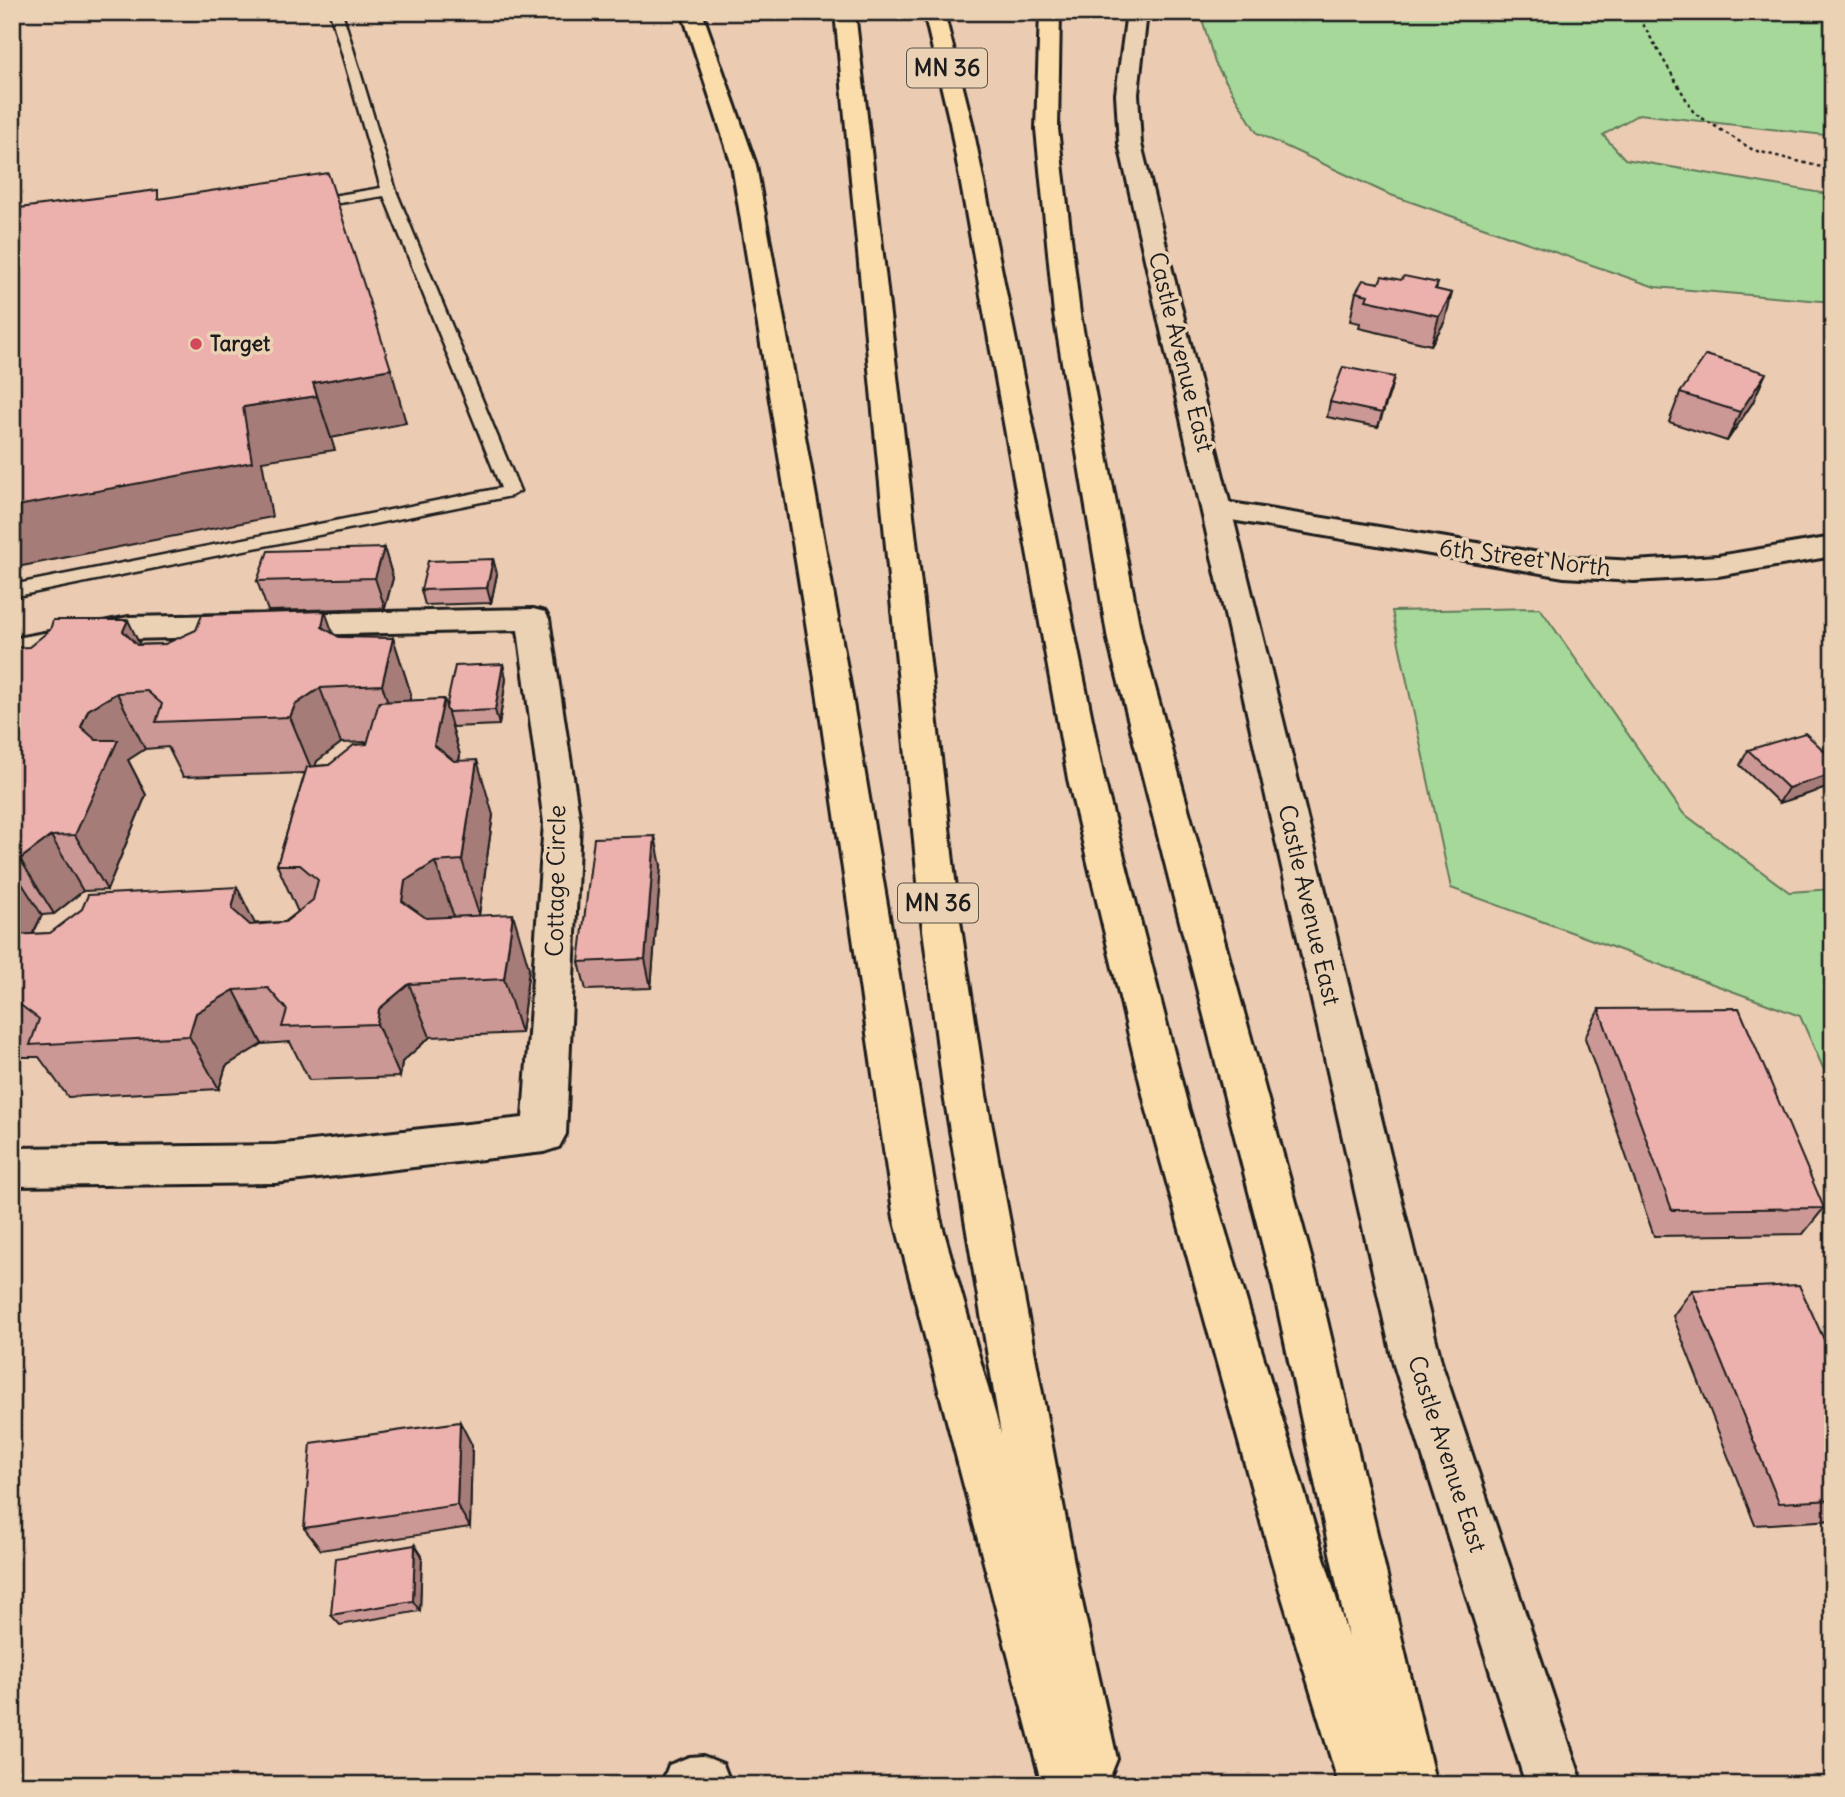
<svg xmlns="http://www.w3.org/2000/svg" width="1845" height="1797" font-family="Delius,sans-serif">
<rect width="100%" height="100%" fill="#eccbb3"/>
<filter id="ink" filterUnits="userSpaceOnUse"><feTurbulence type="fractalNoise" baseFrequency=".0143" numOctaves="2"/><feDisplacementMap in="SourceGraphic" scale="14" xChannelSelector="R" yChannelSelector="G"/><feConvolveMatrix kernelMatrix="1 2 1 2 8 2 1 2 1" color-interpolation-filters="sRGB"/></filter>
<g filter="url(#ink)">
<!-- green -->
<path fill="#a6d899" stroke="#617a5a" stroke-width="2" d="M 1200,12 L 1607,12 L 1626,15 L 1833,12 L 1833,136 L 1639,114 L 1603,135 L 1625,159 L 1833,195 L 1833,302 L 1655,287 L 1388,194 L 1257,133 L 1215,63 Z
M 1540,608 L 1683,813 L 1789,892 L 1833,889 L 1833,1090 L 1800,1016 L 1451,888 L 1392,611 Z"/>
<g fill="none" stroke-linecap="round" stroke-linejoin="round">
<defs>
<path id="lane" d="M 330,12 L 342,12 L 396,191 L 520,491 L 511,496 L 12,597 L 12,585 L 501,488 L 384,196 L 308,208 L 301,204 L 308,200 L 381,188 Z"/>
<path id="street" d="M 1219,501 L 1564,557 L 1634,561 L 1718,556 L 1833,537 L 1833,556 L 1718,576 L 1634,581 L 1564,577 L 1208,516 L 1204,510 L 1208,504 Z
M 533,609 L 545,612 L 549,619 L 580,823 L 566,1134 L 559,1147 L 544,1152 L 275,1183 L 12,1186 L 12,1148 L 275,1145 L 523,1118 L 544,823 L 518,630 L 129,639 L 12,661 L 12,639 L 129,617 Z
M 703,1756 L 723,1764 L 731,1785 L 661,1785 L 669,1765 L 689,1757 Z"/>
<path id="secondary" d="M 1127,12 L 1147,12 L 1138,94 L 1141,144 L 1442,1365 L 1583,1785 L 1526,1785 L 1394,1365 L 1119,144 L 1116,94 Z"/>
<path id="highway" d="M 682,12 L 702,12 L 756,165 L 850,685 L 940,1218 L 1001,1434 L 944,1095 L 921,914 L 835,12 L 855,12 L 959,914 L 986,1095 L 1078,1584 L 1117,1759 L 1109,1779 L 1099,1785 L 1042,1785 L 894,1218 L 816,685 L 732,165 Z
M 924,12 L 944,12 L 972,123 L 1104,779 L 1188,1107 L 1348,1637 L 1273,1286 L 1108,640 L 1054,314 L 1036,129 L 1040,12 L 1060,12 L 1058,129 L 1080,314 L 1142,640 L 1319,1286 L 1436,1785 L 1339,1785 L 1279,1587 L 1146,1107 L 1068,779 L 950,123 Z"/>
</defs>
<!-- lane casing -->
<use href="#lane" stroke="#1c1c1c" stroke-width="5"/>
<!-- street casing -->
<use href="#street" stroke="#1c1c1c" stroke-width="6"/>
<!-- secondary casing -->
<use href="#secondary" stroke="#1c1c1c" stroke-width="6"/>
<!-- highway casing -->
<use href="#highway" stroke="#1c1c1c" stroke-width="6"/>
<!-- path -->
<path stroke="#1c1c1c" stroke-width="2.5" stroke-dasharray="3.5 3.5" stroke-linecap="butt" d="M 1636,12 L 1694,113 L 1753,150 L 1833,170"/>
<!-- lane -->
<use href="#lane" fill="#ecd2b4" fill-rule="evenodd"/>
<!-- street -->
<use href="#street" fill="#ecd2b4" fill-rule="evenodd"/>
<!-- secondary -->
<use href="#secondary" fill="#ecd2b4" fill-rule="evenodd"/>
<!-- highway -->
<use href="#highway" fill="#fbddab" fill-rule="evenodd"/>
</g>
<!-- wall -->
<path fill="#cc9895" stroke="#1c1c1c" stroke-width="2" fill-rule="evenodd" d="M 1401,280 L 1438,283 L 1436,289 L 1445,321 L 1431,345 L 1359,328 L 1360,323 L 1350,321 L 1356,292 L 1379,283 Z
M 1394,377 L 1390,392 L 1378,427 L 1327,417 L 1330,402 Z
M 1680,393 L 1753,402 L 1727,441 L 1669,422 Z
M 384,548 L 393,578 L 385,608 L 268,611 L 257,581 Z
M 493,559 L 497,574 L 491,603 L 425,605 L 421,590 Z
M 333,634 L 339,637 L 393,638 L 411,694 L 410,701 L 444,699 L 446,708 L 503,664 L 506,679 L 499,725 L 452,727 L 460,755 L 459,761 L 493,815 L 479,915 L 529,968 L 521,1033 L 430,1037 L 402,1062 L 400,1077 L 309,1080 L 290,1042 L 262,1044 L 226,1066 L 219,1089 L 68,1097 L 39,1057 L 12,1057 L 12,648 L 165,644 ZM 367,742 L 367,744 L 329,765 L 315,766 L 317,761 L 341,743 ZM 168,747 L 183,777 L 305,773 L 277,865 L 298,912 L 285,922 L 33,934 L 42,915 L 54,914 L 83,891 L 107,890 L 146,795 L 128,760 L 145,749 Z
M 1833,715 L 1833,724 L 1829,722 Z
M 1748,750 L 1833,759 L 1833,786 L 1779,803 L 1740,765 Z
M 661,866 L 651,988 L 586,990 L 579,962 Z
M 1599,1009 L 1824,1208 L 1803,1234 L 1654,1236 L 1585,1038 Z
M 1692,1290 L 1833,1359 L 1833,1520 L 1755,1525 L 1673,1316 Z
M 472,1445 L 470,1527 L 321,1550 L 304,1528 Z
M 415,1545 L 422,1556 L 420,1611 L 340,1625 L 331,1615 Z"/>
<!-- shaded-wall -->
<path fill="#a67c79" stroke="#1c1c1c" stroke-width="2" d="M 1452,293 L 1445,321 L 1431,345 L 1439,316 Z
M 391,369 L 406,423 L 331,438 L 313,383 Z
M 1766,373 L 1753,402 L 1727,441 L 1740,412 Z
M 1394,377 L 1390,392 L 1378,427 L 1382,413 Z
M 317,396 L 335,450 L 262,461 L 272,517 L 12,568 L 12,507 L 243,407 Z
M 384,548 L 393,578 L 385,608 L 375,578 Z
M 493,559 L 497,574 L 491,603 L 487,588 Z
M 325,611 L 345,667 L 322,627 Z
M 128,620 L 154,675 L 123,631 Z
M 393,638 L 411,694 L 401,741 L 382,685 Z
M 503,664 L 506,679 L 499,725 L 495,710 Z
M 320,688 L 341,743 L 317,761 L 313,773 L 290,717 L 295,705 Z
M 117,693 L 145,749 L 128,760 L 146,795 L 107,890 L 75,835 L 81,727 L 88,710 Z
M 444,699 L 460,755 L 452,801 L 434,745 Z
M 477,760 L 493,815 L 479,915 L 462,860 Z
M 1833,774 L 1833,786 L 1779,803 L 1788,788 Z
M 51,836 L 83,891 L 54,914 L 20,859 Z
M 655,836 L 661,866 L 651,988 L 645,959 Z
M 435,862 L 454,917 L 422,955 L 402,901 L 405,881 Z
M 12,868 L 42,915 L 17,965 L 12,957 Z
M 237,887 L 264,942 L 232,909 Z
M 513,914 L 529,968 L 521,1033 L 504,979 Z
M 409,984 L 430,1037 L 402,1062 L 400,1077 L 377,1024 L 379,1009 Z
M 234,990 L 262,1044 L 226,1066 L 219,1089 L 189,1036 L 196,1013 Z
M 460,1422 L 472,1445 L 470,1527 L 457,1505 Z
M 415,1545 L 422,1556 L 420,1611 L 413,1601 Z"/>
<!-- building -->
<path fill="#edb1ad" stroke="#1c1c1c" stroke-width="2" d="M 328,173 L 391,369 L 313,383 L 317,396 L 243,407 L 252,462 L 12,507 L 12,209 L 158,190 L 158,199 Z
M 1382,276 L 1401,280 L 1404,276 L 1438,283 L 1435,289 L 1452,293 L 1439,316 L 1366,300 L 1368,295 L 1356,292 L 1363,280 L 1379,283 Z
M 1706,355 L 1766,373 L 1740,412 L 1680,393 Z
M 1343,367 L 1394,377 L 1382,413 L 1330,402 Z
M 384,548 L 375,578 L 257,581 L 268,551 Z
M 493,559 L 487,588 L 421,590 L 428,561 Z
M 325,611 L 322,627 L 339,637 L 393,638 L 382,685 L 320,688 L 295,705 L 290,717 L 156,722 L 162,704 L 147,691 L 117,693 L 88,710 L 81,727 L 96,740 L 118,740 L 75,835 L 51,836 L 20,859 L 12,860 L 12,648 L 29,647 L 50,630 L 53,620 L 128,620 L 123,631 L 137,645 L 165,644 L 196,630 L 202,615 Z
M 503,664 L 495,710 L 448,712 L 446,708 L 455,666 Z
M 444,699 L 434,745 L 454,761 L 477,760 L 462,860 L 435,862 L 405,881 L 402,901 L 426,918 L 513,914 L 504,979 L 409,984 L 379,1009 L 377,1024 L 282,1027 L 287,1010 L 268,988 L 234,990 L 196,1013 L 189,1036 L 30,1045 L 39,1019 L 19,1004 L 12,1004 L 12,935 L 50,933 L 82,909 L 88,895 L 237,887 L 232,909 L 250,925 L 285,922 L 313,900 L 318,880 L 300,865 L 277,865 L 307,767 L 329,765 L 354,745 L 367,744 L 379,702 Z
M 1805,733 L 1833,759 L 1833,774 L 1788,788 L 1748,750 Z
M 655,836 L 645,959 L 579,962 L 594,838 Z
M 1739,1008 L 1824,1208 L 1672,1210 L 1599,1009 Z
M 1799,1285 L 1833,1359 L 1833,1500 L 1779,1503 L 1692,1290 Z
M 460,1422 L 457,1505 L 304,1528 L 311,1443 Z
M 415,1545 L 413,1601 L 331,1615 L 336,1558 Z"/>
</g>
<!-- markers -->
<circle fill="#d1495b" stroke="#ecd2b4" stroke-width="2.5" cx="196" cy="344" r="7"/>
<g text-anchor="middle" stroke-width="7" stroke-linejoin="round" paint-order="stroke">
<!-- far-poi labels -->
<g font-size="21" font-weight="bold" fill="#1c1c1c" stroke="#ecd2b4" text-anchor="start">
<text x="210" y="351">Target</text>
</g>
<!-- shield labels -->
<g fill="#ecd2b4" stroke="#5a534a" stroke-width="2">
<rect x="907" y="48.5" width="80" height="39" rx="5"/>
<rect x="898" y="883.5" width="80" height="39" rx="5"/>
</g>
<g font-size="23" font-weight="bold" fill="#1c1c1c">
<text x="947" y="76">MN 36</text>
<text x="938" y="911">MN 36</text>
</g>
<!-- street labels -->
<g font-size="24" fill="#1c1c1c" stroke="#ecd2b4">
<text transform="translate(1181 352) rotate(76)" y="8">Castle Avenue East</text>
<text transform="translate(1525 558) rotate(7)" y="8">6th Street North</text>
<text transform="translate(556 881) rotate(-89)" y="8">Cottage Circle</text>
<text transform="translate(1309 905) rotate(77)" y="8">Castle Avenue East</text>
<text transform="translate(1447 1454) rotate(72)" y="8">Castle Avenue East</text>
</g>
</g>
<!-- margin -->
<rect width="1845" height="1797" fill="none" stroke="#ecd2b4" stroke-width="42"/>
<rect x="21" y="21" width="1803" height="1755" fill="none" stroke="#1c1c1c" stroke-width="2.5" filter="url(#ink)"/>
</svg>
